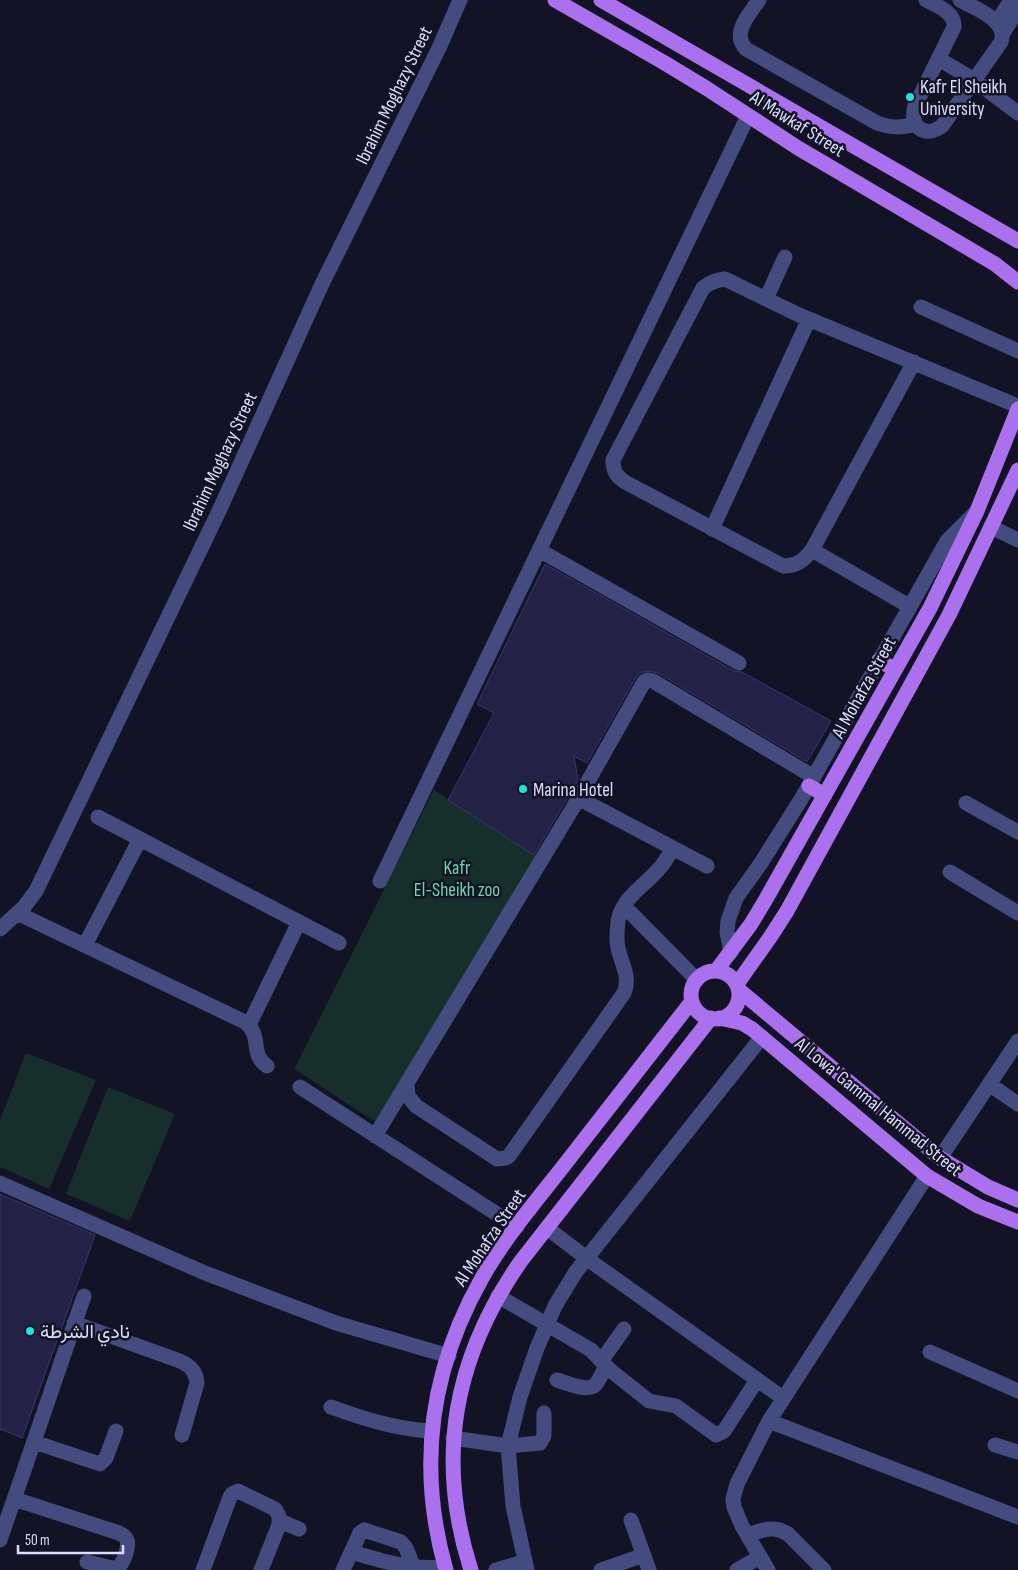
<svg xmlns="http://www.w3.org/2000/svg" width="1018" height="1570" font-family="'Sofia Sans Condensed',Vazirmatn,sans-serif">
<rect width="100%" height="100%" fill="#131326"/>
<!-- green -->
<path fill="#172f2a" d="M 434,790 L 539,858 L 379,1124 L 294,1069 Z
M 26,1053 L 96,1080 L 49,1189 L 0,1167 L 0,1120 Z
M 108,1087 L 175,1114 L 130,1221 L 66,1194 Z"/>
<!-- building -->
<path fill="#232145" stroke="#38366e" d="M 545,564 L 734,671 L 742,672 L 831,721 L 807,762 L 658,673 L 648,671 L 642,672 L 636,677 L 587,763 L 574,756 L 578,780 L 534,855 L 448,800 L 494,713 L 477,704 Z
M 0,1194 L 95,1235 L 22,1438 L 0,1429 Z"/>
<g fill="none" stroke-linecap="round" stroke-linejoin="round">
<!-- minor -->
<path stroke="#444b7f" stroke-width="15" d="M 759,0 C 749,15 731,33 746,49 L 877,123 C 891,128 901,128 915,124
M 926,0 C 937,6 955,12 954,27 L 915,106 C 909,126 924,139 942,126 L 1001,42 C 1009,20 975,9 960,0
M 997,22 L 1011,0
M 1003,33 L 1018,9
M 939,59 L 974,80 L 1018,113
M 766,299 L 785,257
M 921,307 L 1018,351
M 914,362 L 812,550 C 804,560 797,566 783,566 L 625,482 C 616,476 613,471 613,460 L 703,288 C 710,282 716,280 725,279 L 799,315 L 1018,406
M 991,527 L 1018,540
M 712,529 L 809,319
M 539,550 L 739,663
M 812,550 L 909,606
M 578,798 L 707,866
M 966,803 L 1018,832
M 98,817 L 339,943
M 950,872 L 1018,913
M 380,881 L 748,116
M 624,906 L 697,980
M 17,913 L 245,1022 C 263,1036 249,1054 267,1066
M 0,929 L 24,907 L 36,891 L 219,511 L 322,284 L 439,48 L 460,0
M 85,945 L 140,839
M 731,952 L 727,932 L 728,921 L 736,898 L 761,863 L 803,796 L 947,541 L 976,512
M 249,1025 L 299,922
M 407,1083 L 408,1096 L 416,1106 L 497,1159 L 506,1158 L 509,1156 L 624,993 C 631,977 621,963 618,948 C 616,939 617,930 618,921 C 623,897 643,887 658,870 C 664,864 669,855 673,848
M 989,1084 L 1018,1104
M 300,1087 L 517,1227
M 375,1136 L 574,806 L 644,682 L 647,680 L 653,681 L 814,777
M 940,1158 L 1018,1041
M 0,1183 L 205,1273 L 336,1323 L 449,1356
M 547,1228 L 593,1263 L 783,1398
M 498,1296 L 591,1350 L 610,1370 L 649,1401 L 676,1406 L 716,1435 L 724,1431 L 757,1380
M 74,1323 L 180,1361 C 191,1366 196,1372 197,1383 L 182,1435
M 930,1352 L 1018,1391
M 602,1360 L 624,1329
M 557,1380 C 567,1383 588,1393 596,1384 C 600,1379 603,1371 606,1366
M 331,1407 C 364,1419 396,1429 431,1431
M 769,1421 L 1018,1517
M 453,1438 L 508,1446 L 540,1443 L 544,1436 L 544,1413
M 34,1442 L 100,1464 L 106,1458 L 116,1431
M 995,1445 L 1018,1452
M 14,1499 L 119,1533 C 122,1535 124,1535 126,1538 C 131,1545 123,1564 117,1569 L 87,1562
M 631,1520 L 649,1570
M 280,1521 L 299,1529
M 748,1535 C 763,1530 773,1525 788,1534 L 824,1570
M 0,1540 L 84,1296
M 351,1552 C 386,1562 408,1570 445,1567
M 203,1570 L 230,1497 L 232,1494 L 238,1491 L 275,1509 L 279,1516 L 279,1525 L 261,1570
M 343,1570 L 360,1533 L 364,1530 L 401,1542 L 406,1548 L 414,1568
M 496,1570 L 524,1562
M 527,1570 L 513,1506 L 508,1446 L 520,1397 L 537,1348 L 555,1306 L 575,1273 L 762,1037
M 601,1570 L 644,1555
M 737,1570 L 760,1557
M 768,1570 L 742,1526 L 734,1507 L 733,1499 L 737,1484 L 769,1421 L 927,1176"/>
<!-- major -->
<path stroke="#ab70ed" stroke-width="15" d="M 555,0 L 663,62 L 706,88 L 798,148 L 995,264 L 1018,282
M 601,0 L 1018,241
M 879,660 L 895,670
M 809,786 L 825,795
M 716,971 L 751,924 L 766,899 L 930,608 L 977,511 L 1018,409
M691 995a24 24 0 1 1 48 0a24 24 0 1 1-48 0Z
M 737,984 L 771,936 L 787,911 L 949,615 L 1018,470
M 739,990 L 940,1158 L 988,1187 L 1018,1200
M 719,1018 L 742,1023 L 752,1029 L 927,1176 L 978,1206 L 1018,1222
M 446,1570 C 417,1468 430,1370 482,1278 C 506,1235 539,1198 569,1159 C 610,1106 651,1053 692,1001
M 471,1570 C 435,1458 454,1357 521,1261 L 711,1018"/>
</g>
<!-- markers -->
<g fill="#1fe3d8" stroke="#131326" stroke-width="2">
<circle cx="910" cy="97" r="5"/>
<circle cx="523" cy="789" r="5"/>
<circle cx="30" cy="1331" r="5"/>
</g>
<g text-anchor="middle" stroke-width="5" stroke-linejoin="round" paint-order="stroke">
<!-- poi labels -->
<g font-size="19" fill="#dcddfb" stroke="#131326" text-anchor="start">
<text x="920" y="93">Kafr El Sheikh<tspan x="920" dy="22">University</tspan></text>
<text x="533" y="796">Marina Hotel</text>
<text x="40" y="1338">نادي الشرطة</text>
</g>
<!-- street labels -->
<g font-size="19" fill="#dcddfb" stroke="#131326">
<text transform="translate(393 95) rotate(-64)" y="7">Ibrahim Moghazy Street</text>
<text transform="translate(798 123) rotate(32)" y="7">Al Mawkaf Street</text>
<text transform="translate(219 461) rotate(-65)" y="7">Ibrahim Moghazy Street</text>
<text transform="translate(863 687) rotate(-61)" y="7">Al Mohafza Street</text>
<text transform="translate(879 1106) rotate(39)" y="7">Al Lowa' Gammal Hammad Street</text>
<text transform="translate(489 1237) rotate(-56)" y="7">Al Mohafza Street</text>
</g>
<!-- park labels -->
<g font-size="19" fill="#70d3aa" stroke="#131326">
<text x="457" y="874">Kafr<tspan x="457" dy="22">El-Sheikh zoo</tspan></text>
</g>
</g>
<!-- scale -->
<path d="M18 1545v8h105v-8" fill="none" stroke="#dcddfb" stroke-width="2.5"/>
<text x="25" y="1545" font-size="15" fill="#dcddfb" stroke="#131326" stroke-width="4" paint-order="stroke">50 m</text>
</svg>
